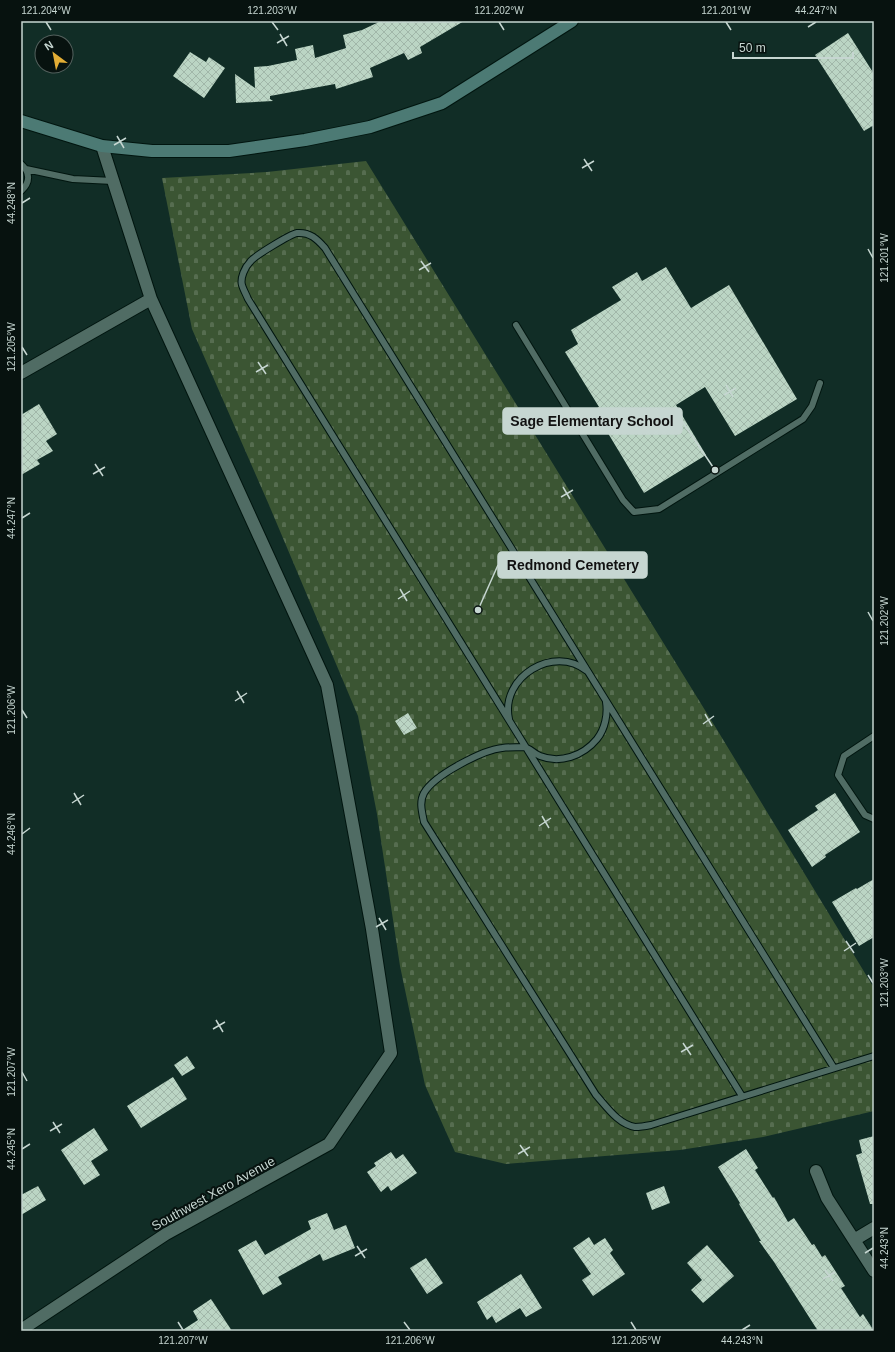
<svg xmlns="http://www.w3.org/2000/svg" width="895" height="1352" font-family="Arial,sans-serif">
<defs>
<pattern id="cemetery-stones" width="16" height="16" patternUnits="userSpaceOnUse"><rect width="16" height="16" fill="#3b5533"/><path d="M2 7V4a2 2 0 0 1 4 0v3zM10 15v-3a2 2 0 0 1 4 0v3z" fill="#566d50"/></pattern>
<pattern id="building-cross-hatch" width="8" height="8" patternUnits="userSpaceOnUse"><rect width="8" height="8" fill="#bbd5c4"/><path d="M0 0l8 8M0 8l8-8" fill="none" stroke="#a1b7a9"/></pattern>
</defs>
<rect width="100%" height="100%" fill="#112d26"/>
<!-- cemetery -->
<path fill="url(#cemetery-stones)" d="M 366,161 L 716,728 L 874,988 L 874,1111 L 763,1137 L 680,1150 L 506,1164 L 455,1152 L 425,1085 L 400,966 L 377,814 L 358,716 L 269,505 L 192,329 L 162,178 L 267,172 Z"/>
<!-- building -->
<path fill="url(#building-cross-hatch)" d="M 381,21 L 464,21 L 420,47 L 422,53 L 408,60 L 404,53 L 370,68 L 373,77 L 336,89 L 335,84 L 270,96 L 270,99 L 273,101 L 236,103 L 235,74 L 255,88 L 254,67 L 268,66 L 297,60 L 295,49 L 313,45 L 315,58 L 346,48 L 343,35 L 362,30 Z
M 848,33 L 874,74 L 874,125 L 864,131 L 815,55 Z
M 190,52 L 206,62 L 209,57 L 225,68 L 204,98 L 173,76 Z
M 666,267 L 691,308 L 729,285 L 797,399 L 735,436 L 705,387 L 676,405 L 706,455 L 644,493 L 594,410 L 599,407 L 565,352 L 578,344 L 571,330 L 621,300 L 612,287 L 637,272 L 642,281 Z
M 39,404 L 57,434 L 46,441 L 53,451 L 37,460 L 40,464 L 21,475 L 21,415 Z
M 408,713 L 417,728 L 404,735 L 395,721 Z
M 835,793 L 860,832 L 825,855 L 826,857 L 812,867 L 788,830 L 818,810 L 815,806 Z
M 874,879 L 874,937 L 859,946 L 832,902 L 856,888 L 857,889 Z
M 187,1056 L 195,1068 L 182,1076 L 174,1065 Z
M 173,1077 L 187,1099 L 141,1128 L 127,1106 Z
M 94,1128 L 108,1150 L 91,1161 L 100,1175 L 84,1185 L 61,1150 Z
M 874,1136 L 874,1204 L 870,1204 L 856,1155 L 862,1153 L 859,1140 Z
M 746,1149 L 758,1168 L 755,1170 L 773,1198 L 774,1197 L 788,1222 L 794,1218 L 812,1245 L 814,1244 L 822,1257 L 825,1255 L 845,1286 L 841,1288 L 860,1317 L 863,1314 L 874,1331 L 818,1331 L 774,1262 L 759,1241 L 761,1241 L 739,1204 L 740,1203 L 718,1167 Z
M 391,1152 L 396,1159 L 403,1154 L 417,1173 L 391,1191 L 388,1186 L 381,1192 L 367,1172 L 376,1166 L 374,1163 Z
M 38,1186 L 46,1200 L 21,1215 L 21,1195 Z
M 664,1186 L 670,1203 L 652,1210 L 646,1193 Z
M 327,1213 L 334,1230 L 346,1225 L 355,1248 L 323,1261 L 320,1254 L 278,1277 L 282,1284 L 263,1295 L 238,1250 L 256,1240 L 265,1255 L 311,1229 L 308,1221 Z
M 589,1237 L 594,1245 L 605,1238 L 613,1250 L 610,1253 L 625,1274 L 593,1296 L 582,1280 L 591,1274 L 573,1248 Z
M 707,1245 L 734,1276 L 703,1303 L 691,1290 L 702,1280 L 687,1263 Z
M 426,1258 L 443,1283 L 427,1294 L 410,1268 Z
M 521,1274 L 542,1308 L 526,1317 L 520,1308 L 496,1323 L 492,1316 L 487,1320 L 477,1302 Z
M 211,1299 L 232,1331 L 181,1331 L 198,1320 L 193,1311 Z"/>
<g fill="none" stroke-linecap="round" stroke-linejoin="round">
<defs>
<path id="lane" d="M 21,164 C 30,172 31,182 21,191
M 26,169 L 73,179 L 113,181
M 516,325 L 623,500 L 634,512 L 659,509 L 803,419 L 812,406 L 820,383
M 606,702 C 608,714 605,729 597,739 C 583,756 560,764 540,756 C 535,754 529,748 524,747 C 517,747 509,747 502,748 C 483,750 434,775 424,793 C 419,802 422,812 424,822 L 596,1095 C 607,1107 618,1124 635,1127 C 640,1127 646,1126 651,1125 L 874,1056
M 509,719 C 500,677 554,644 587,671
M 874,736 L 844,756 L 838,775 L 865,815 L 874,819
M 742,1096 L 248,299 C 246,294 243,289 242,285 C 240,278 245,267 250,262 C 254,256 291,234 297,233 C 310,232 317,239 325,248 L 834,1068"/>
<path id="street" d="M 21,373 L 151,299
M 816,1171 L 827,1198 L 874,1271
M 854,1240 L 874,1228
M 21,1330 L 166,1234 L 329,1144 L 391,1053 L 372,929 L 327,685 L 151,299 L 102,146"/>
<path id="secondary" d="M 21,121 L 102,146 L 152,151 L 229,151 L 305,140 L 370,127 L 442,103 L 572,21"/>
</defs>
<!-- lane casing -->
<use href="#lane" stroke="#00150f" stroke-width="8"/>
<!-- street casing -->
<use href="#street" stroke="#00150f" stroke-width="14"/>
<!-- secondary casing -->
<use href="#secondary" stroke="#00150f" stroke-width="14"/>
<!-- lane -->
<use href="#lane" stroke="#506c64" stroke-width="6"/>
<!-- street -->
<use href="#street" stroke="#506c64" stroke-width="12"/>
<!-- secondary -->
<use href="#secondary" stroke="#4c7a74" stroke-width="12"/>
</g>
<!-- ticks -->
<path fill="none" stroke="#c6d6d1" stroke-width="1.5" d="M 46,22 L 51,30M 272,22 L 278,30M 499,22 L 504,30M 726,22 L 731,30M 808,27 L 816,22M 280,34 L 287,46M 277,43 L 289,36M 117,136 L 124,148M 114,145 L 126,138M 584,159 L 592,171M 582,168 L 594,161M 22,203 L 30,198M 868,249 L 873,258M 421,261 L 429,272M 419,270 L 431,263M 22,347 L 27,355M 258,362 L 266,374M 256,372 L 268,365M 726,385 L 733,397M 724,395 L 736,388M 95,464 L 103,476M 93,474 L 105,467M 563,487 L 570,499M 561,497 L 573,490M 22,518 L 30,513M 400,589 L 407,601M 398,599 L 410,591M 868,612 L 873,621M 237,691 L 244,703M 235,701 L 247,693M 22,710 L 27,718M 705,714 L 712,726M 703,724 L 714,716M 74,793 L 81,805M 72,803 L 84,795M 542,816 L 549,828M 539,826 L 551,818M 22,834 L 30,828M 379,918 L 386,930M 376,927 L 388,920M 846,941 L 854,953M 844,951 L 856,943M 868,975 L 873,983M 216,1020 L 223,1032M 213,1029 L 225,1022M 683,1043 L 691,1055M 681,1052 L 693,1045M 22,1072 L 27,1081M 53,1122 L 60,1133M 50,1131 L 62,1124M 520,1145 L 528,1156M 22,1149 L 30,1144M 518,1154 L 530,1147M 357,1246 L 365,1258M 865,1253 L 873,1248M 355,1256 L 367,1249M 825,1270 L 833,1281M 823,1279 L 835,1272M 178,1322 L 183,1330M 404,1322 L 410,1330M 631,1322 L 636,1330M 742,1330 L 750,1325"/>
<g text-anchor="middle" stroke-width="4" stroke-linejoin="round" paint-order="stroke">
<!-- street labels -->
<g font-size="13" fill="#c6d6d1" stroke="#07120f">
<text transform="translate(213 1193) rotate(-29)" y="5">Southwest Xero Avenue</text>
</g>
</g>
<!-- callouts -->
<path fill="none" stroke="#c6d6d1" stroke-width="1.5" d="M715 470L682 421M478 610L498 565"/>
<g fill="#c6d6d1" stroke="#07120f" stroke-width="1.5">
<circle cx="715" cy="470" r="4"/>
<circle cx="478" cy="610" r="4"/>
</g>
<g fill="#c6d6d1" stroke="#c6d6d1" stroke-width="1.5">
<rect x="503" y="408" width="179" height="26" rx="4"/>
<rect x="498" y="552" width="149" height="26" rx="4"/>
</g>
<g font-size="14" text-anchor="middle" font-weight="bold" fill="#111">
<text x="592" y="426">Sage Elementary School</text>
<text x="573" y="570">Redmond Cemetery</text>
</g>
<!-- border -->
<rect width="895" height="1352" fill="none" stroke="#07120f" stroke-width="44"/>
<!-- north arrow -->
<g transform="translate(54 54) rotate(328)"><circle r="19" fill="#07120f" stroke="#53605d"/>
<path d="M0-3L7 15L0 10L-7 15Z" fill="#e3ae35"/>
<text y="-6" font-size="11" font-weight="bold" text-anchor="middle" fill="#c6d6d1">N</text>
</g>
<!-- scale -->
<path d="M733 52v6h120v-6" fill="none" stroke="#c6d6d1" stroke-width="2"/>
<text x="739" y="52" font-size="12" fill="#c6d6d1" stroke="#07120f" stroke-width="3" paint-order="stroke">50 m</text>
<rect x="22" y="22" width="851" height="1308" fill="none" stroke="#c6d6d1" stroke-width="1.5"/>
<g font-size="10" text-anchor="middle" fill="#c6d6d1">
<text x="46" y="14">121.204°W</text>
<text x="272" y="14">121.203°W</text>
<text x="499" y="14">121.202°W</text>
<text x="726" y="14">121.201°W</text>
<text x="816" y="14">44.247°N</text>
<text transform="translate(11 203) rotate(-90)" y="4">44.248°N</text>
<text transform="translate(884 258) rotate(-90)" y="4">121.201°W</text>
<text transform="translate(11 347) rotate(-90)" y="4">121.205°W</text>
<text transform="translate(11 518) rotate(-90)" y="4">44.247°N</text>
<text transform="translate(884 621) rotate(-90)" y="4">121.202°W</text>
<text transform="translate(11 710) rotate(-90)" y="4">121.206°W</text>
<text transform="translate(11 834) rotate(-90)" y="4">44.246°N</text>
<text transform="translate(884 983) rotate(-90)" y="4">121.203°W</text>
<text transform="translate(11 1072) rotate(-90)" y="4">121.207°W</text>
<text transform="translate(11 1149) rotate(-90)" y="4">44.245°N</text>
<text transform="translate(884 1248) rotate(-90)" y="4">44.243°N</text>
<text x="183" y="1344">121.207°W</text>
<text x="410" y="1344">121.206°W</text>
<text x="636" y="1344">121.205°W</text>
<text x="742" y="1344">44.243°N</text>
</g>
</svg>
